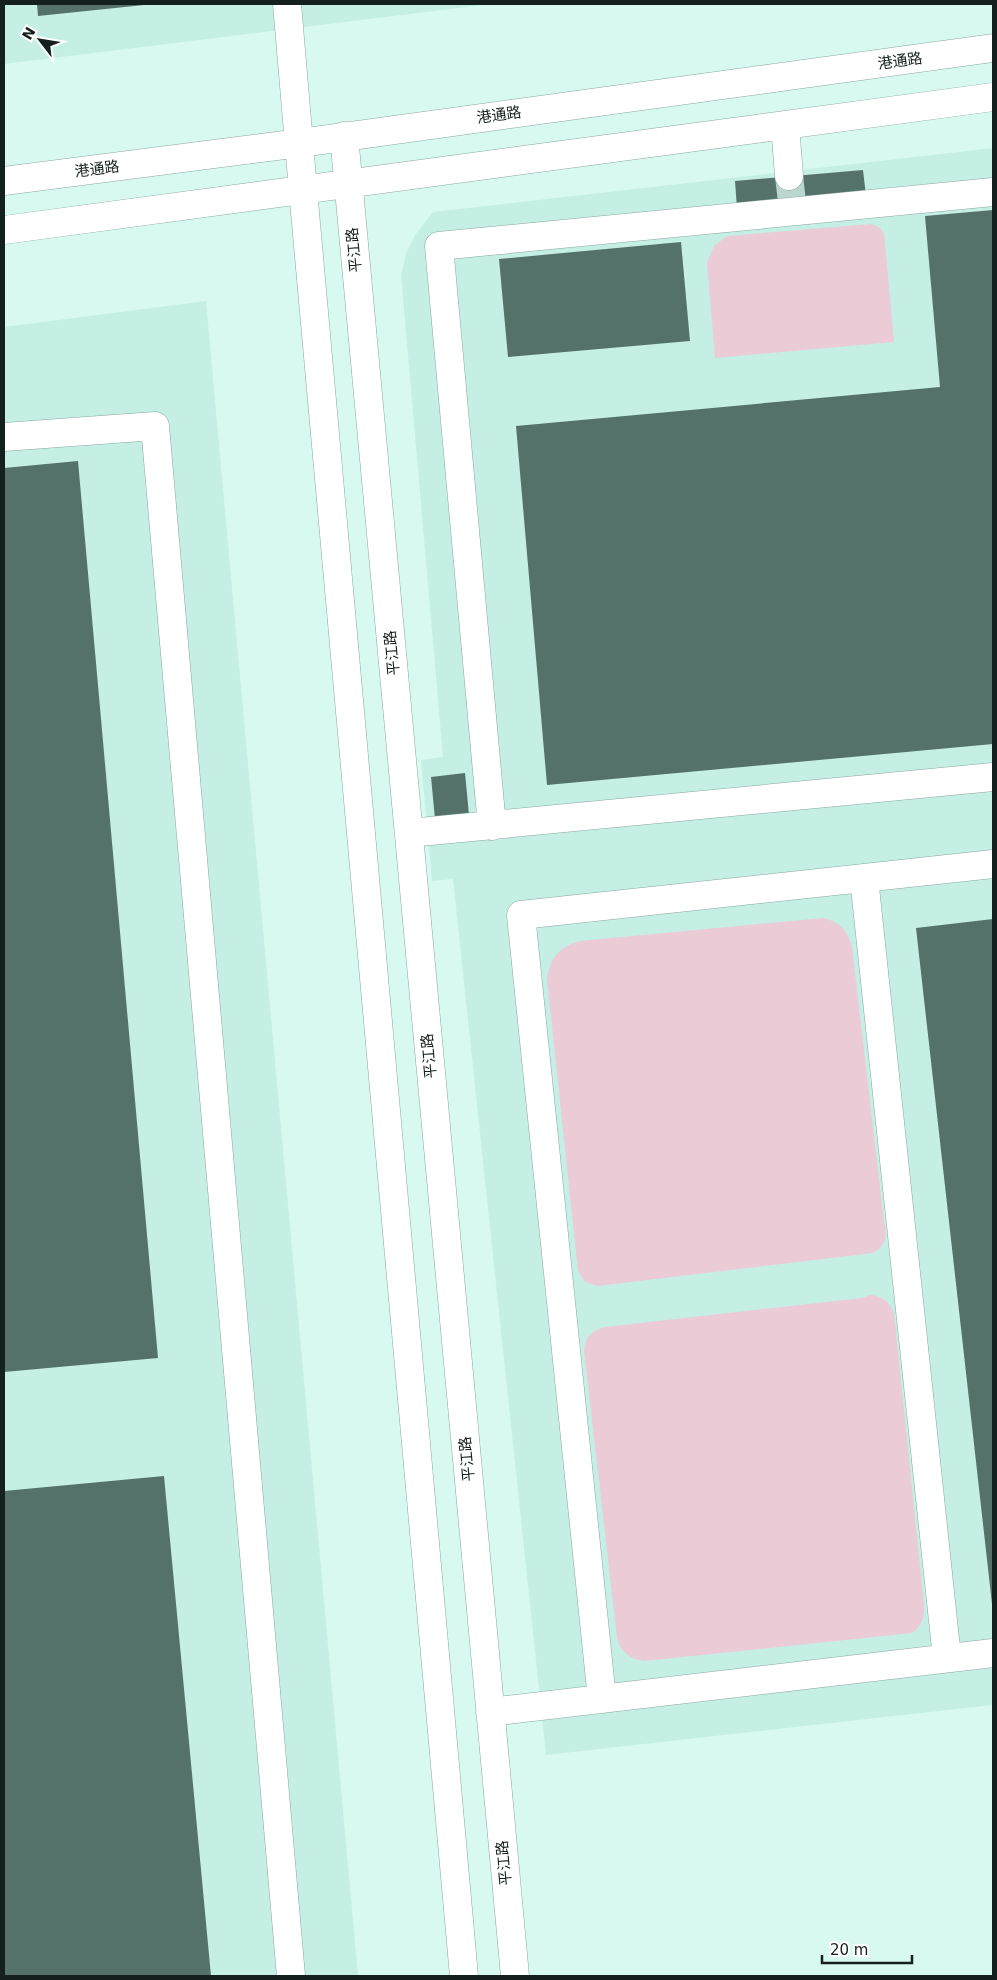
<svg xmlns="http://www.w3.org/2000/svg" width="997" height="1980" font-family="'DejaVu Sans','Noto Sans SC',sans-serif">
<rect width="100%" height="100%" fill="#d8f9f0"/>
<!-- built -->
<path fill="#c5efe4" d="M 4,4 L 491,4 L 4,64 Z
M 993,148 L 993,1705 L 546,1755 L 453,879 L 432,881 L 421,760 L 443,757 L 401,275 L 406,254 L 415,235 L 433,212 Z
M 206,301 L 358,1976 L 4,1976 L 4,327 Z"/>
<!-- green -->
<path fill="#ebcbd5" d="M 872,224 L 880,228 L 884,233 L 894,342 L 715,358 L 707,263 L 714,246 L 727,236 Z
M 823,918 C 840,922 847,930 852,946 L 884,1222 C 888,1236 885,1246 873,1253 L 597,1286 L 585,1282 L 578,1271 L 547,979 C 550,958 559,947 580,941 Z
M 870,1295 C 882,1296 889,1301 894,1313 L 924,1605 C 925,1617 922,1625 912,1633 L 644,1661 C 629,1659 621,1652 617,1638 L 584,1350 C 585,1337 592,1330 605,1327 L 862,1298 Z"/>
<!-- building -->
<path fill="#54716a" d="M 37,4 L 144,4 L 144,5 L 38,16 Z
M 863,170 L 866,196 L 737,208 L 735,181 Z
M 993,210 L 993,744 L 547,785 L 516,426 L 940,387 L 925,216 Z
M 681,242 L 690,341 L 508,357 L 499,259 Z
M 78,461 L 158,1358 L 4,1372 L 4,468 Z
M 465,773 L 469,815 L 435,819 L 431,777 Z
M 993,919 L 993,1604 L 992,1604 L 916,928 Z
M 164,1476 L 211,1976 L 4,1976 L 4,1491 Z"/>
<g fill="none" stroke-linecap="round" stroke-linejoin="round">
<!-- minor-tunnel -->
<path stroke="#bbd8d0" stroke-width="28" stroke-dasharray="28 14" stroke-linecap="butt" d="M 789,176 L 792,202"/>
<defs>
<path id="minor" d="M 287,4 L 303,190 L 464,1976
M 785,125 L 789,176
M 344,136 L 515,1976
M 4,181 L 300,143 L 993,48
M 4,230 L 993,97
M 4,437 L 155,426 L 291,1976
M 492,826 L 439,246 L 993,192
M 409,833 L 993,777
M 864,878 L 947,1658
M 602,1699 L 521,915 L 993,864
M 490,1712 L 993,1653"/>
</defs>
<!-- minor casing -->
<use href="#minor" stroke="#88a79f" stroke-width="29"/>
<!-- minor -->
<use href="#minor" stroke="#fff" stroke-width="28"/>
</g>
<g text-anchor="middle" stroke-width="5" stroke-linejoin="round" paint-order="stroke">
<!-- street labels -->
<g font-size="15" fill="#14201d" stroke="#fff">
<text transform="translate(900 61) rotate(-8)" y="5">港通路</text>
<text transform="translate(499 115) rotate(-8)" y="5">港通路</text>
<text transform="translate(97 169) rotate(-7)" y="5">港通路</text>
<text transform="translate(354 250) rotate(-95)" y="5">平江路</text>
<text transform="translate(392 653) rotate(-95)" y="5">平江路</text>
<text transform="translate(429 1056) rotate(-95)" y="5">平江路</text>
<text transform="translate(467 1459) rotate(-95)" y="5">平江路</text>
<text transform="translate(504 1863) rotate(-95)" y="5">平江路</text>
</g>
</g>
<!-- border -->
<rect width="997" height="1980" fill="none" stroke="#14201d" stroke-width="10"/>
<!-- north arrow -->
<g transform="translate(40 40) rotate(301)" stroke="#ffffff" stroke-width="4" paint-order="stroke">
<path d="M0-4L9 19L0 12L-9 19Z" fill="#14201d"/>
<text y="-8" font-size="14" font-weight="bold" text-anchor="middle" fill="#14201d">N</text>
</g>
<!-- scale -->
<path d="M822 1955v8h90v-8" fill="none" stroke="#14201d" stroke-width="2.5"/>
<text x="830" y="1955" font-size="15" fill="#14201d" stroke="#ffffff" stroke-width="4" paint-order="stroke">20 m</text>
</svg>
